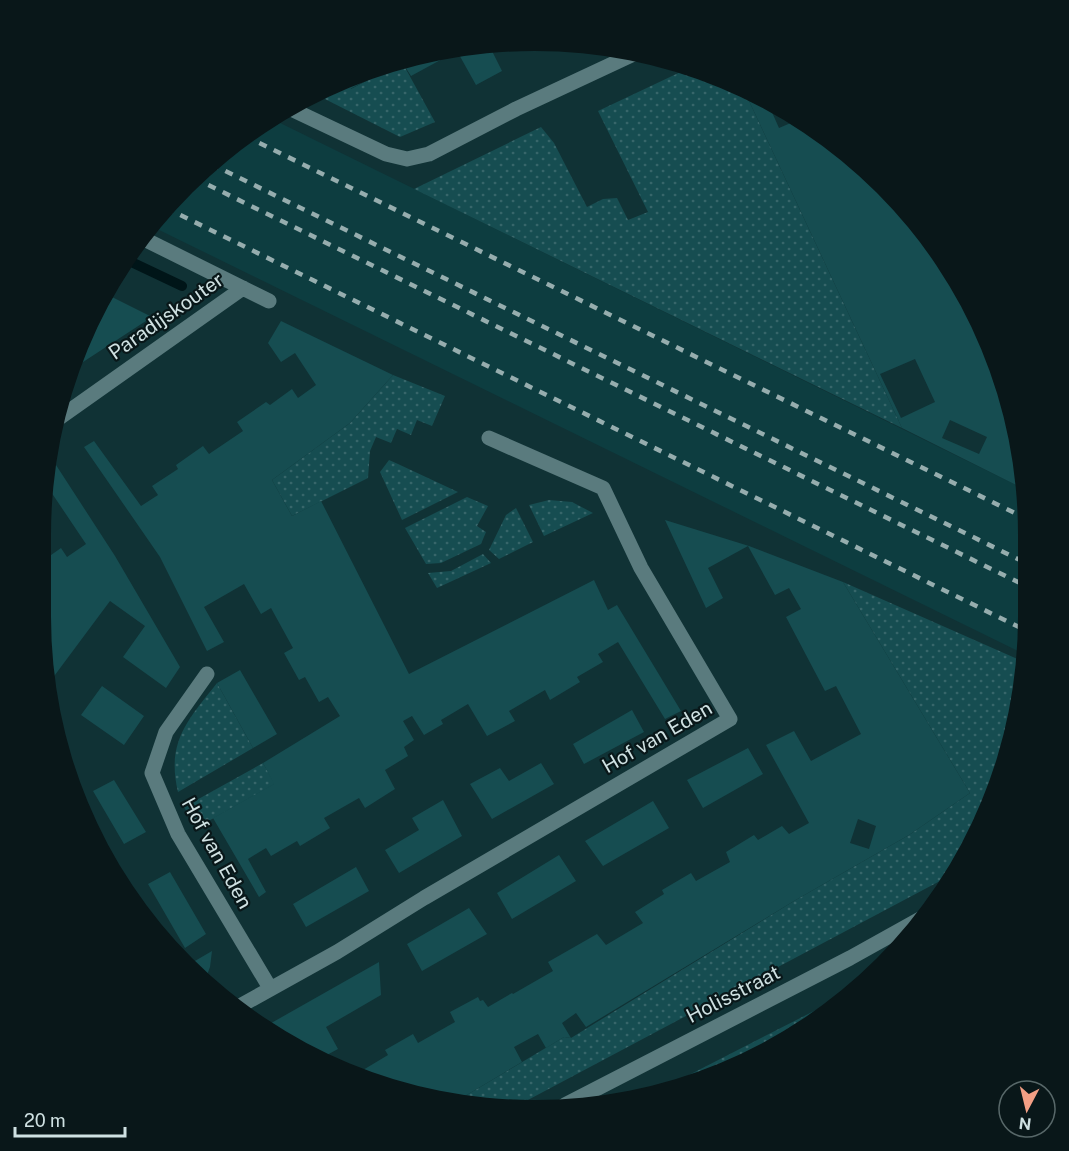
<svg xmlns="http://www.w3.org/2000/svg" width="1069" height="1151" font-family="'Public Sans',sans-serif">
<defs>
<pattern id="grass-dots" width="8" height="8" patternUnits="userSpaceOnUse" patternTransform="scale(1.5)"><rect width="8" height="8" fill="#164d51"/><path d="M2 2h.1M6 6h.1" fill="none" stroke="#37666a" stroke-width="1.8" stroke-linecap="round"/></pattern>
</defs>
<rect width="100%" height="100%" fill="#103235"/>
<!-- built -->
<path fill="#0d3d40" d="M 270,118 L 1020,487 L 1024,654 L 151,226 L 185,185 L 260,124 Z"/>
<!-- grass -->
<path fill="url(#grass-dots)" d="M 402,62 L 435,122 L 400,137 L 315,94 L 345,79 L 351,89 Z
M 689,68 L 724,78 L 743,88 L 902,428 L 414,189 L 541,127 L 554,143 L 587,207 L 603,199 L 617,198 L 628,220 L 648,212 L 598,111 Z
M 393,375 L 445,396 L 432,426 L 417,420 L 411,435 L 397,429 L 391,443 L 376,437 L 370,451 L 368,478 L 292,516 L 272,480 L 350,423 Z
M 389,460 L 398,464 L 458,492 L 402,520 L 380,472 Z
M 467,497 L 488,506 L 477,526 L 486,532 L 481,544 L 441,563 L 426,564 L 405,528 Z
M 549,500 L 572,502 L 593,513 L 544,536 L 529,505 Z
M 516,508 L 533,542 L 499,559 L 489,550 L 506,515 Z
M 483,554 L 491,563 L 437,588 L 428,573 L 451,571 Z
M 843,582 L 1024,662 L 1024,681 L 1002,776 L 962,864 L 955,873 L 511,1109 L 503,1109 L 455,1102 L 564,1037 L 571,1038 L 794,901 L 909,835 L 970,793 Z
M 217,683 L 253,748 L 178,792 C 166,742 188,720 217,683 Z
M 263,763 L 275,784 L 196,828 L 184,807 Z
M 853,991 L 809,1027 L 723,1073 L 650,1095 Z"/>
<!-- green -->
<path fill="#164d51" fill-rule="evenodd" d="M 489,45 L 502,71 L 476,85 L 457,51 L 411,76 L 402,62 L 350,89 L 345,79 L 438,50 Z
M 743,88 L 767,101 L 779,128 L 800,119 L 803,121 L 811,136 L 819,132 L 884,185 L 945,260 L 991,346 L 1019,438 L 1020,487 L 902,428 ZM 915,359 L 935,402 L 901,418 L 880,374 ZM 950,420 L 987,437 L 979,454 L 942,438 Z
M 108,295 L 152,317 L 80,364 L 78,361 Z
M 281,321 L 393,375 L 350,423 L 272,480 L 292,516 L 321,501 L 409,674 L 594,580 L 608,610 L 617,605 L 681,711 L 665,719 L 618,642 L 598,654 L 603,662 L 577,677 L 580,682 L 550,700 L 545,690 L 509,711 L 515,721 L 487,736 L 468,704 L 441,720 L 443,724 L 424,735 L 412,716 L 403,721 L 414,740 L 404,747 L 408,756 L 385,770 L 395,789 L 365,808 L 359,798 L 324,818 L 330,828 L 300,846 L 297,841 L 271,856 L 266,848 L 248,859 L 266,892 L 259,897 L 213,818 L 274,784 L 263,763 L 340,716 L 328,697 L 319,702 L 305,677 L 299,680 L 284,653 L 293,648 L 271,608 L 261,614 L 244,584 L 204,607 L 224,642 L 207,651 L 160,557 L 84,447 L 94,441 L 141,506 L 158,495 L 152,486 L 178,469 L 176,465 L 203,446 L 209,454 L 243,431 L 237,422 L 266,402 L 270,405 L 292,389 L 298,398 L 316,385 L 295,353 L 281,362 L 268,343 Z
M 56,465 L 115,556 L 180,667 L 166,688 L 123,657 L 145,626 L 110,601 L 49,683 L 44,560 L 61,548 L 67,557 L 86,544 L 45,483 L 47,471 Z
M 665,520 L 749,546 L 843,582 L 970,793 L 909,835 L 794,901 L 586,1027 L 576,1013 L 562,1023 L 571,1038 L 564,1037 L 546,1048 L 538,1034 L 514,1047 L 522,1062 L 455,1102 L 407,1094 L 368,1079 L 363,1070 L 388,1055 L 385,1050 L 413,1034 L 418,1043 L 455,1022 L 450,1012 L 478,997 L 480,1001 L 483,1000 L 488,1007 L 512,993 L 513,994 L 553,971 L 548,962 L 597,934 L 606,945 L 643,923 L 635,912 L 664,894 L 662,890 L 691,873 L 696,881 L 730,862 L 726,852 L 754,835 L 758,840 L 782,826 L 789,834 L 809,823 L 766,745 L 794,731 L 811,761 L 861,734 L 836,686 L 825,691 L 786,617 L 801,609 L 789,588 L 775,595 L 748,546 L 708,568 L 723,598 L 706,608 ZM 858,819 L 876,826 L 869,849 L 850,843 Z
M 240,670 L 277,734 L 253,748 L 217,683 Z
M 102,686 L 144,716 L 124,745 L 81,715 Z
M 632,710 L 644,732 L 584,764 L 573,744 Z
M 748,748 L 763,774 L 703,808 L 687,780 Z
M 541,763 L 554,784 L 492,819 L 470,784 L 500,768 L 509,781 Z
M 114,780 L 146,832 L 124,844 L 93,791 Z
M 443,800 L 462,836 L 399,873 L 385,850 L 419,830 L 412,818 Z
M 653,801 L 669,828 L 603,866 L 585,841 Z
M 559,855 L 576,881 L 512,919 L 497,893 Z
M 356,867 L 369,891 L 306,927 L 293,904 Z
M 170,872 L 206,934 L 185,948 L 148,884 Z
M 469,908 L 487,934 L 422,971 L 407,944 Z
M 212,951 L 210,967 L 204,983 L 188,965 Z
M 379,962 L 381,995 L 326,1027 L 338,1049 L 325,1056 L 330,1065 L 316,1059 L 266,1026 Z"/>
<g fill="none" stroke-linecap="round" stroke-linejoin="round">
<!-- stream -->
<path stroke="#001518" stroke-width="10" d="M 125,259 L 182,286"/>
<!-- minor -->
<path stroke="#5a7b7e" stroke-width="15" d="M 289,108 L 386,154 L 407,159 L 429,154 L 516,109 L 638,52
M 142,238 L 269,301
M 55,421 L 243,288
M 207,674 L 166,732 L 152,773 L 178,834 L 270,988
M 238,1007 L 337,952 L 424,898 L 730,719 L 641,568 L 603,488 L 489,438
M 565,1105 L 850,958 L 920,919"/>
<!-- rail -->
<path stroke="#96adae" stroke-width="4.5" stroke-dasharray="8 8" stroke-linecap="butt" d="M 245,136 L 1021,516
M 211,164 L 1022,561
M 194,178 L 1022,584
M 166,208 L 1023,629"/>
</g>
<g text-anchor="middle" stroke-width="4.5" stroke-linejoin="round" paint-order="stroke">
<!-- street labels -->
<g font-size="20" fill="#cfe1e2" stroke="#091719">
<text transform="translate(166 316) rotate(-35)" y="7">Paradijskouter</text>
<text transform="translate(657 737) rotate(-30)" y="7">Hof van Eden</text>
<text transform="translate(217 853) rotate(61)" y="7">Hof van Eden</text>
<text transform="translate(733 994) rotate(-27)" y="7">Holisstraat</text>
</g>
</g>
<!-- crop -->
<path d="M0 0H1069V1151H0ZM534 51H535A483 483 0 0 1 1018 534V617A483 483 0 0 1 535 1100H534A483 483 0 0 1 51 617V534A483 483 0 0 1 534 51Z" fill="#091719" fill-rule="evenodd"/>
<!-- north arrow -->
<g transform="translate(1027 1109) rotate(187)"><circle r="28" fill="#091719" stroke="#586869" stroke-width="1.5"/>
<path d="M0-4.5L10 22L0 15L-10 22Z" fill="#f39f85"/>
<text y="-9" font-size="16" font-weight="bold" text-anchor="middle" fill="#cfe1e2">N</text>
</g>
<!-- scale -->
<path d="M15 1127v9h110v-9" fill="none" stroke="#cfe1e2" stroke-width="3"/>
<text x="24" y="1127" font-size="18" fill="#cfe1e2" stroke="#091719" stroke-width="4.5" paint-order="stroke">20 m</text>
</svg>
